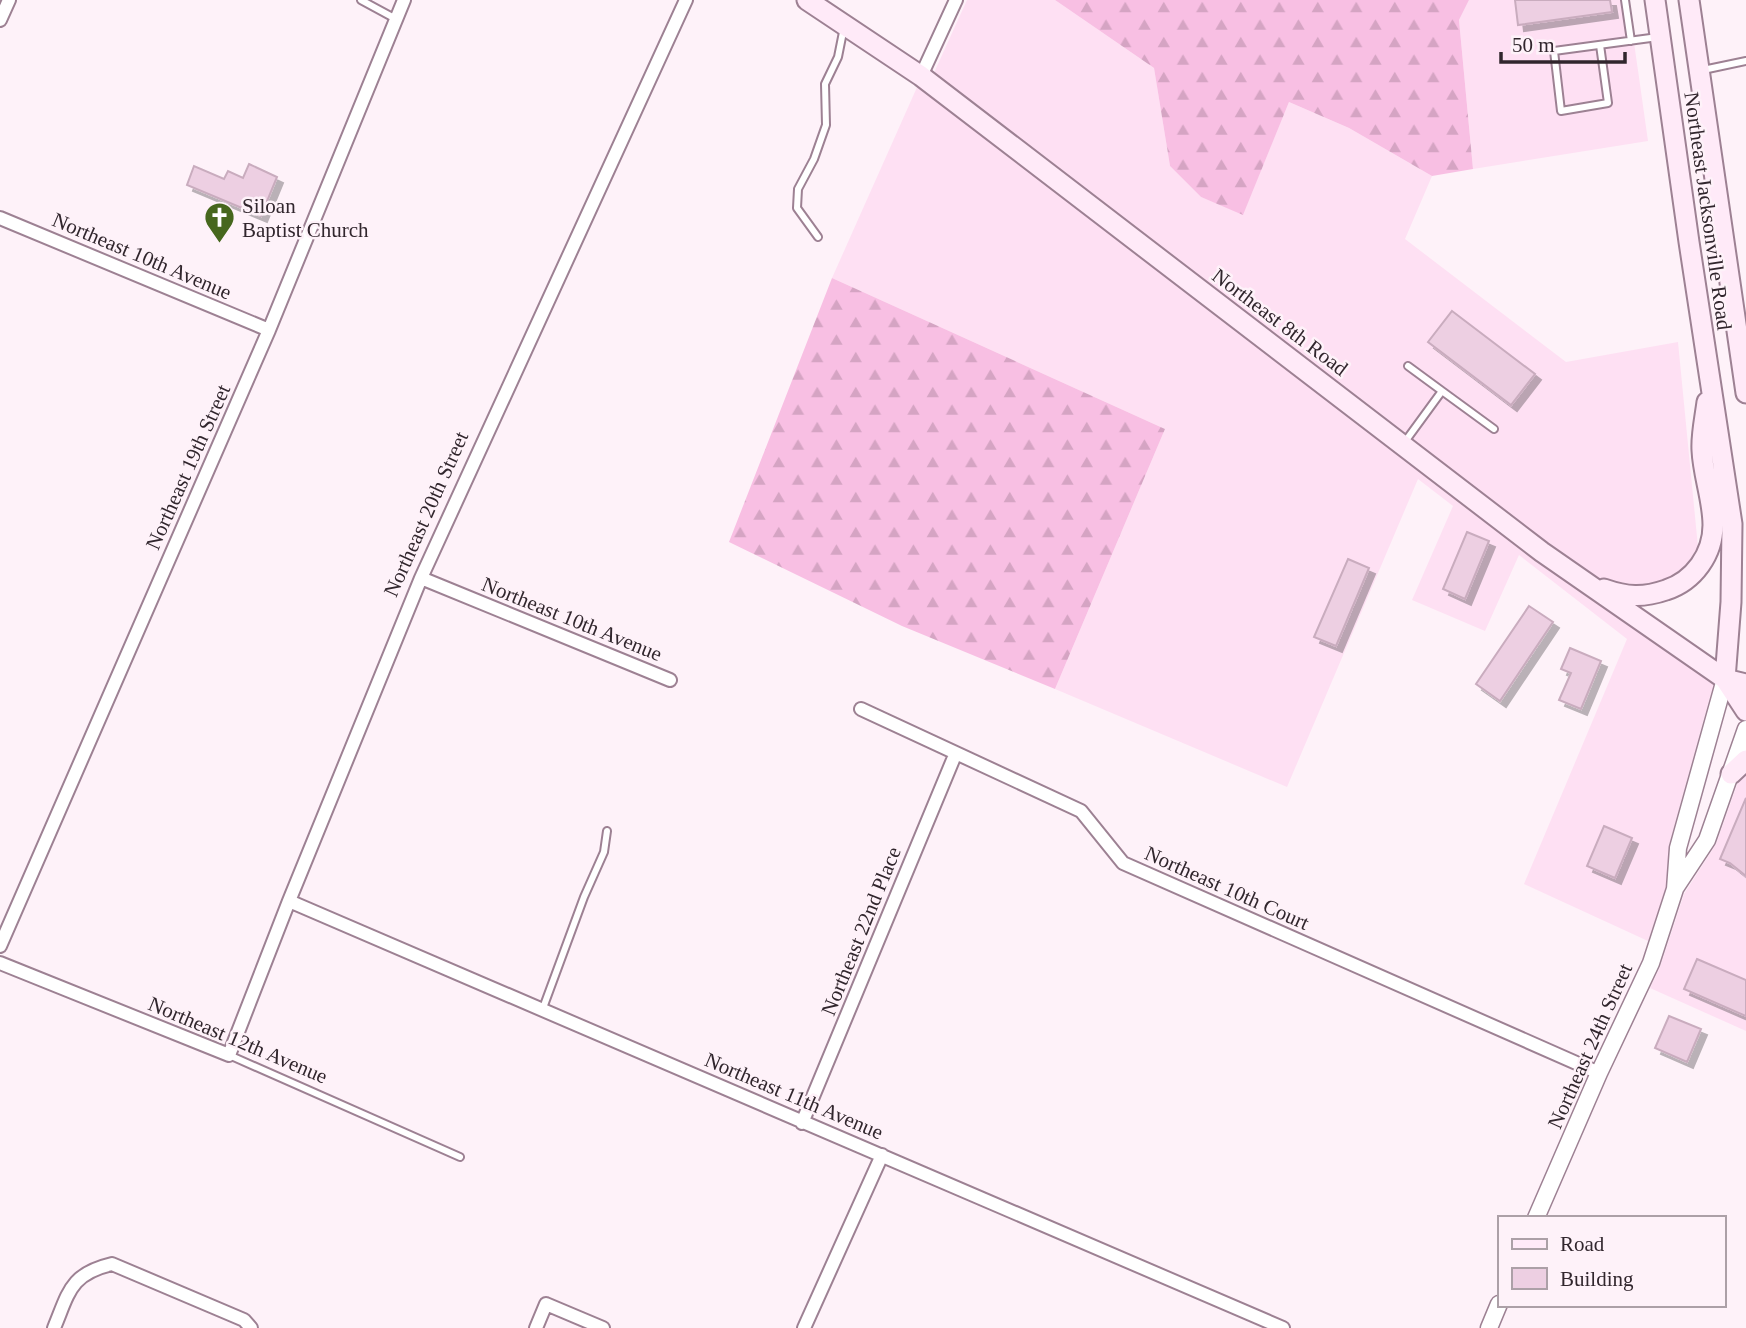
<svg xmlns="http://www.w3.org/2000/svg" width="1746" height="1328" font-family="Georgia,serif">
<defs>
<pattern id="forest-firs" width="22" height="20" patternUnits="userSpaceOnUse" patternTransform="scale(1.75)"><rect width="22" height="20" fill="#f8bfe3"/><path d="M5 1l3.5 6h-7zM16 11l3.5 6h-7z" fill="#d5a4c3"/></pattern>
<filter id="shadow"><feDropShadow dx="6" dy="6" stdDeviation="0" flood-color="#0004"/></filter>
</defs>
<rect width="100%" height="100%" fill="#fef2f9"/>
<!-- built -->
<path fill="#fee0f3" d="M 967,0 L 1055,0 L 1154,68 L 1170,166 L 1201,197 L 1243,214 L 1289,102 L 1349,128 L 1432,176 L 1405,239 L 1566,362 L 1678,342 L 1698,547 L 1688,566 L 1668,580 L 1645,587 L 1619,585 L 1586,573 L 933,75 Z
M 1469,0 L 1628,0 L 1648,141 L 1473,169 L 1459,20 Z
M 918,85 L 1577,588 L 1714,682 L 1669,845 L 1666,887 L 1648,941 L 1524,884 L 1627,639 L 1519,555 L 1485,631 L 1412,600 L 1453,506 L 1418,479 L 1287,787 L 1055,689 L 1165,429 L 832,278 Z
M 1746,773 L 1746,1031 L 1650,988 L 1660,967 L 1684,894 L 1716,844 L 1739,779 Z"/>
<!-- forest -->
<path fill="url(#forest-firs)" d="M 1055,0 L 1469,0 L 1459,20 L 1473,169 L 1432,176 L 1349,128 L 1289,102 L 1243,215 L 1201,197 L 1170,166 L 1154,68 Z
M 832,278 L 1165,429 L 1055,689 L 902,626 L 729,542 Z"/>
<!-- building -->
<path fill="#edcfe2" stroke="#c9acbe" stroke-width="2" filter="url(#shadow)" d="M 1515,0 L 1610,0 L 1612,12 L 1518,25 Z
M 249,164 L 277,177 L 261,216 L 187,185 L 194,166 L 224,179 L 228,171 L 243,178 Z
M 1452,311 L 1535,374 L 1511,405 L 1428,342 Z
M 1467,532 L 1489,541 L 1465,599 L 1443,589 Z
M 1348,559 L 1369,568 L 1336,646 L 1314,637 Z
M 1529,606 L 1553,622 L 1500,701 L 1476,684 Z
M 1570,648 L 1601,661 L 1581,709 L 1559,700 L 1571,673 L 1561,669 Z
M 1746,798 L 1746,876 L 1730,863 L 1720,859 Z
M 1604,826 L 1632,838 L 1615,878 L 1587,866 Z
M 1697,959 L 1746,980 L 1746,1016 L 1684,989 Z
M 1669,1016 L 1701,1029 L 1687,1062 L 1655,1048 Z"/>
<g fill="none" stroke-linecap="round" stroke-linejoin="round">
<defs>
<path id="service" d="M 361,0 L 396,19
M 1625,0 L 1631,41
M 1600,45 L 1608,103 L 1561,111 L 1554,51 L 1658,37
M 1703,70 L 1746,61
M 818,237 L 797,208 L 798,189 L 814,159 L 826,125 L 825,84 L 838,57 L 844,27
M 1408,366 L 1442,391
M 1404,443 L 1442,391 L 1494,429
M 543,1008 L 584,897 L 604,852 L 607,831
M 229,1055 L 460,1157"/>
<path id="minor" d="M 0,20 L 9,0
M 921,76 L 956,0
M 0,218 L 269,330
M 421,578 L 670,680
M 861,709 L 1081,811 L 1123,863 L 1599,1073
M 289,901 L 1283,1328
M 0,946 L 269,330 L 404,0
M 0,963 L 229,1055 L 289,901 L 421,578 L 686,0
M 802,1123 L 955,755
M 54,1328 C 69,1292 70,1274 112,1264 L 244,1320 L 251,1328
M 536,1328 L 546,1304 L 603,1328
M 804,1328 L 882,1155"/>
<path id="tertiary" d="M 1676,887 L 1707,840 L 1746,729
M 1536,1218 L 1599,1073 L 1651,963 L 1675,889 L 1678,848 L 1725,679
M 1489,1328 L 1499,1304"/>
<path id="secondary" d="M 807,0 L 921,76 L 1542,552 L 1725,679 L 1746,684
M 1655,0 L 1689,242 L 1732,524 L 1731,602 L 1725,679
M 1689,0 L 1746,393
M 1604,589 C 1627,597 1643,598 1666,590 C 1694,581 1713,554 1713,525 C 1713,500 1703,475 1702,450 C 1701,435 1705,418 1707,402
M 1725,679 L 1746,711
M 1731,774 L 1746,760"/>
</defs>
<!-- service casing -->
<use href="#service" stroke="#9d8193" stroke-width="10"/>
<!-- minor casing -->
<use href="#minor" stroke="#9d8193" stroke-width="16"/>
<!-- tertiary casing -->
<use href="#tertiary" stroke="#9d8193" stroke-width="19"/>
<!-- secondary casing -->
<use href="#secondary" stroke="#9d8193" stroke-width="23"/>
<!-- service -->
<use href="#service" stroke="#fff" stroke-width="6"/>
<!-- minor -->
<use href="#minor" stroke="#fff" stroke-width="12"/>
<!-- tertiary -->
<use href="#tertiary" stroke="#fff" stroke-width="16"/>
<!-- secondary -->
<use href="#secondary" stroke="#ffeaf8" stroke-width="19"/>
</g>
<!-- icons -->
<defs>
<symbol id="church-pin" viewBox="-11 -11 22 30"><path d="M0 17L-7.5 6A9.5 9.5 0 1 1 7.5 6Z" fill="#46671d" stroke="#fef2f9"/><path d="M-1.2-6h2.4v3.5h3.3v2.4h-3.3V6h-2.4V-.1h-3.3v-2.4h3.3Z" fill="#fff"/></symbol>
</defs>
<g fill-rule="evenodd">
<use href="#church-pin" x="202" y="200" width="35" height="47"/>
</g>
<g text-anchor="middle" stroke-width="5" stroke-linejoin="round" paint-order="stroke">
<!-- poi labels -->
<g font-size="21" fill="#31262d" stroke="#fef2f9" text-anchor="start">
<text x="242" y="213">Siloan<tspan x="242" dy="24">Baptist Church</tspan></text>
</g>
<!-- street labels -->
<g font-size="21" fill="#31262d" stroke="#fef2f9">
<text transform="translate(1708 211) rotate(82)" y="7">Northeast Jacksonville Road</text>
<text transform="translate(142 256) rotate(23)" y="7">Northeast 10th Avenue</text>
<text transform="translate(1280 322) rotate(37)" y="7">Northeast 8th Road</text>
<text transform="translate(188 467) rotate(-66)" y="7">Northeast 19th Street</text>
<text transform="translate(426 514) rotate(-66)" y="7">Northeast 20th Street</text>
<text transform="translate(572 619) rotate(22)" y="7">Northeast 10th Avenue</text>
<text transform="translate(1227 888) rotate(24)" y="7">Northeast 10th Court</text>
<text transform="translate(861 931) rotate(-68)" y="7">Northeast 22nd Place</text>
<text transform="translate(238 1040) rotate(23)" y="7">Northeast 12th Avenue</text>
<text transform="translate(1590 1046) rotate(-66)" y="7">Northeast 24th Street</text>
<text transform="translate(794 1096) rotate(23)" y="7">Northeast 11th Avenue</text>
</g>
</g>
<!-- legend -->
<rect x="1498" y="1216" width="228" height="91" fill="#fef2f9" stroke="#aca0a7" stroke-width="2"/>
<rect x="1512" y="1239" width="35" height="10" fill="#ffeaf8" stroke="#aca0a7" stroke-width="2"/>
<text x="1560" y="1251" font-size="21" fill="#31262d">Road</text>
<rect x="1512" y="1268" width="35" height="21" fill="#edcfe2" stroke="#aca0a7" stroke-width="2"/>
<text x="1560" y="1286" font-size="21" fill="#31262d">Building</text>
<!-- scale -->
<path d="M1501 52v10h124v-10" fill="none" stroke="#31262d" stroke-width="3.5"/>
<text x="1512" y="52" font-size="21" fill="#31262d" stroke="#fef2f9" stroke-width="5" paint-order="stroke">50 m</text>
</svg>
